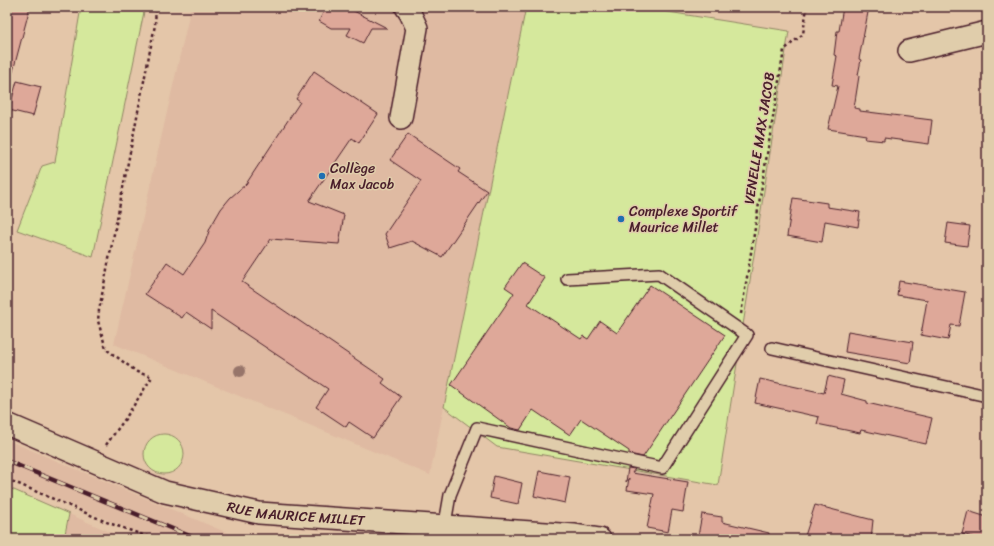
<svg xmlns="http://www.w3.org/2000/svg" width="994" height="546" font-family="Sriracha,sans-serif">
<rect width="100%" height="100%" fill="#e4c6a9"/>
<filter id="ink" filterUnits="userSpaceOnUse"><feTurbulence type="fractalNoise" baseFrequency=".025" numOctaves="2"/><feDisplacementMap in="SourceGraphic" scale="8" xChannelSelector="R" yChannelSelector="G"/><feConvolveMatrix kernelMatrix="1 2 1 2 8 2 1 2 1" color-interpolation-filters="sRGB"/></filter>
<g filter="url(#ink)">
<!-- built -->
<path fill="#dfbaa2" d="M 191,7 L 526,7 L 430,475 L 114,344 Z
M 7,440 L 242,539 L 153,539 L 7,478 Z
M 69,514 L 126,539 L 64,539 Z"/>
<!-- green -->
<path fill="#d5e89c" stroke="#908464" d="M 81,7 L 145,7 L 93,257 L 17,230 L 42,166 L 55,162 Z
M 526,7 L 636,7 L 789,31 L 718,485 L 497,447 L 444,407 Z
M144 454a20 20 0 1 1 40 0a20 20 0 1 1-40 0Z
M 7,487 L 69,514 L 64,539 L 7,539 Z"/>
<!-- building -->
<path fill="#dea899" stroke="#4a1f2b" d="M 9,7 L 30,7 L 12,75 L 7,74 L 7,13 Z
M 326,7 L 346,7 L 387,28 L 371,28 L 363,43 L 347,35 L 351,28 L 331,28 L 319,21 Z
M 843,7 L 869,7 L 859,59 L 861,60 L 858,75 L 859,76 L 854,108 L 860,109 L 860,111 L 932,120 L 929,144 L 884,138 L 884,141 L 865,139 L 866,135 L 828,129 L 838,86 L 832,85 L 837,56 L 834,55 L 837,31 L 839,31 Z
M 314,71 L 378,114 L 359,143 L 352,138 L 309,201 L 344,215 L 339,244 L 271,239 L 242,282 L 385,379 L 382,383 L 401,397 L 373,438 L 349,422 L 346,427 L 316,407 L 328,389 L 211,311 L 211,329 L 186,312 L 182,318 L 145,294 L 167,262 L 184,274 L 205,243 L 210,228 L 221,209 L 230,198 L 246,184 L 300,102 L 296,99 Z
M 17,81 L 41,87 L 33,116 L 9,110 Z
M 408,134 L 460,169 L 458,172 L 487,191 L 442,257 L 412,241 L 390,248 L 385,234 L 421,181 L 390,160 Z
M 793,198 L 827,203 L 827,207 L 860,212 L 858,227 L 825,221 L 822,242 L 787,236 Z
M 948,223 L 970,226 L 967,246 L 945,243 Z
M 522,263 L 545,278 L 528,304 L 581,339 L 583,336 L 588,339 L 600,321 L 617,333 L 650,285 L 725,335 L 643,457 L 629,454 L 629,451 L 581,419 L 570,435 L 533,410 L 520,430 L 511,428 L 451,385 L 514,293 L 505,287 Z
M 899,281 L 965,292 L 959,326 L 951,325 L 948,340 L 921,335 L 927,300 L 897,295 Z
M 848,331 L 913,342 L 910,363 L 845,352 Z
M 828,376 L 844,380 L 841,394 L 867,401 L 867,403 L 932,418 L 926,444 L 861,430 L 860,433 L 817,424 L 819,417 L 755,403 L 760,379 L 824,393 Z
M 628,468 L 635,469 L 632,473 L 688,482 L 683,512 L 672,510 L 668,532 L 647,528 L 654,494 L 627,490 L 629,478 L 626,482 Z
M 539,471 L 570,477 L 565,503 L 534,496 Z
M 494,476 L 522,483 L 518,504 L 490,498 Z
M 815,505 L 873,520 L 871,539 L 804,539 Z
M 968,511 L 987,517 L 987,539 L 980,539 L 962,534 Z
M 702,514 L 722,517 L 722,522 L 769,533 L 768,539 L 714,539 L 698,536 Z"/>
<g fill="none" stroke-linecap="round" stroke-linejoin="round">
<defs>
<path id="service" d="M 772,348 L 987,396
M 447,526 L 446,518 L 450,495 L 477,428 L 662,468 L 747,335 L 659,274 L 567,279"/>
<g id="minor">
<path d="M 909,51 L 987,32"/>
<path d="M 401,118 L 417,28 L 410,13 L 406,7"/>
<path id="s1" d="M 7,424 L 165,492 L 259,513 L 575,535 L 600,539"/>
</g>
</defs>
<!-- service casing -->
<use href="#service" stroke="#4a1f2b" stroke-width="14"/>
<!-- minor casing -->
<use href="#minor" stroke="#4a1f2b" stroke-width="24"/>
<!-- path -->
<path stroke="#4a1f2b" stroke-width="2.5" stroke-dasharray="3 3" stroke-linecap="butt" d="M 741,314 L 784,50 L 803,34 L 807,7
M 106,445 L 125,419 L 152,377 L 137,372 L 106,349 L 98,321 L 99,310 L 155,25 L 156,7
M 7,479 L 109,523 L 154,539"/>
<!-- service -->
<use href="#service" stroke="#e0cdab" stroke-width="11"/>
<!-- minor -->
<use href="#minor" stroke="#e0cdab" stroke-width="21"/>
<defs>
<path id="rail" d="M 7,461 L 197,539"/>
</defs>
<!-- rail casing -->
<use href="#rail" stroke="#4a1f2b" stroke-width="4.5"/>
<!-- rail -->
<use href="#rail" stroke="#e0cdab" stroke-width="3" stroke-dasharray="9" stroke-linecap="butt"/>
</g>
<!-- trees -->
<circle fill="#97756a" cx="240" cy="371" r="6"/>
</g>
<!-- markers -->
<g fill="#1f6fb2" stroke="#e0cdab" stroke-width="1.5">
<circle cx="322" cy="176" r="4"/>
<circle cx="621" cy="219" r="4"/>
</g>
<g text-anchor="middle" stroke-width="3" stroke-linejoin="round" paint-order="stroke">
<!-- street labels -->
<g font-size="14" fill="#4a1f2b" stroke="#e0cdab">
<text transform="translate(759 138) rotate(-81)" y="5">VENELLE MAX JACOB</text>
<text dy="5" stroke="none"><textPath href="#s1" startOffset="305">RUE MAURICE MILLET</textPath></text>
</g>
<!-- poi labels -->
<g font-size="14" fill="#4a1f2b" stroke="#e0cdab" text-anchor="start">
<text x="330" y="173">Collège<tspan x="330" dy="16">Max Jacob</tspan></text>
<text x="629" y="216">Complexe Sportif<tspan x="629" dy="16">Maurice Millet</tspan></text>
</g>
</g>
<!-- margin -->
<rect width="994" height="546" fill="none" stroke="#e0cdab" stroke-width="24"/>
<rect x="12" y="12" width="970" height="522" fill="none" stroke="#4a1f2b" stroke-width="1.5" filter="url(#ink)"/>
</svg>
